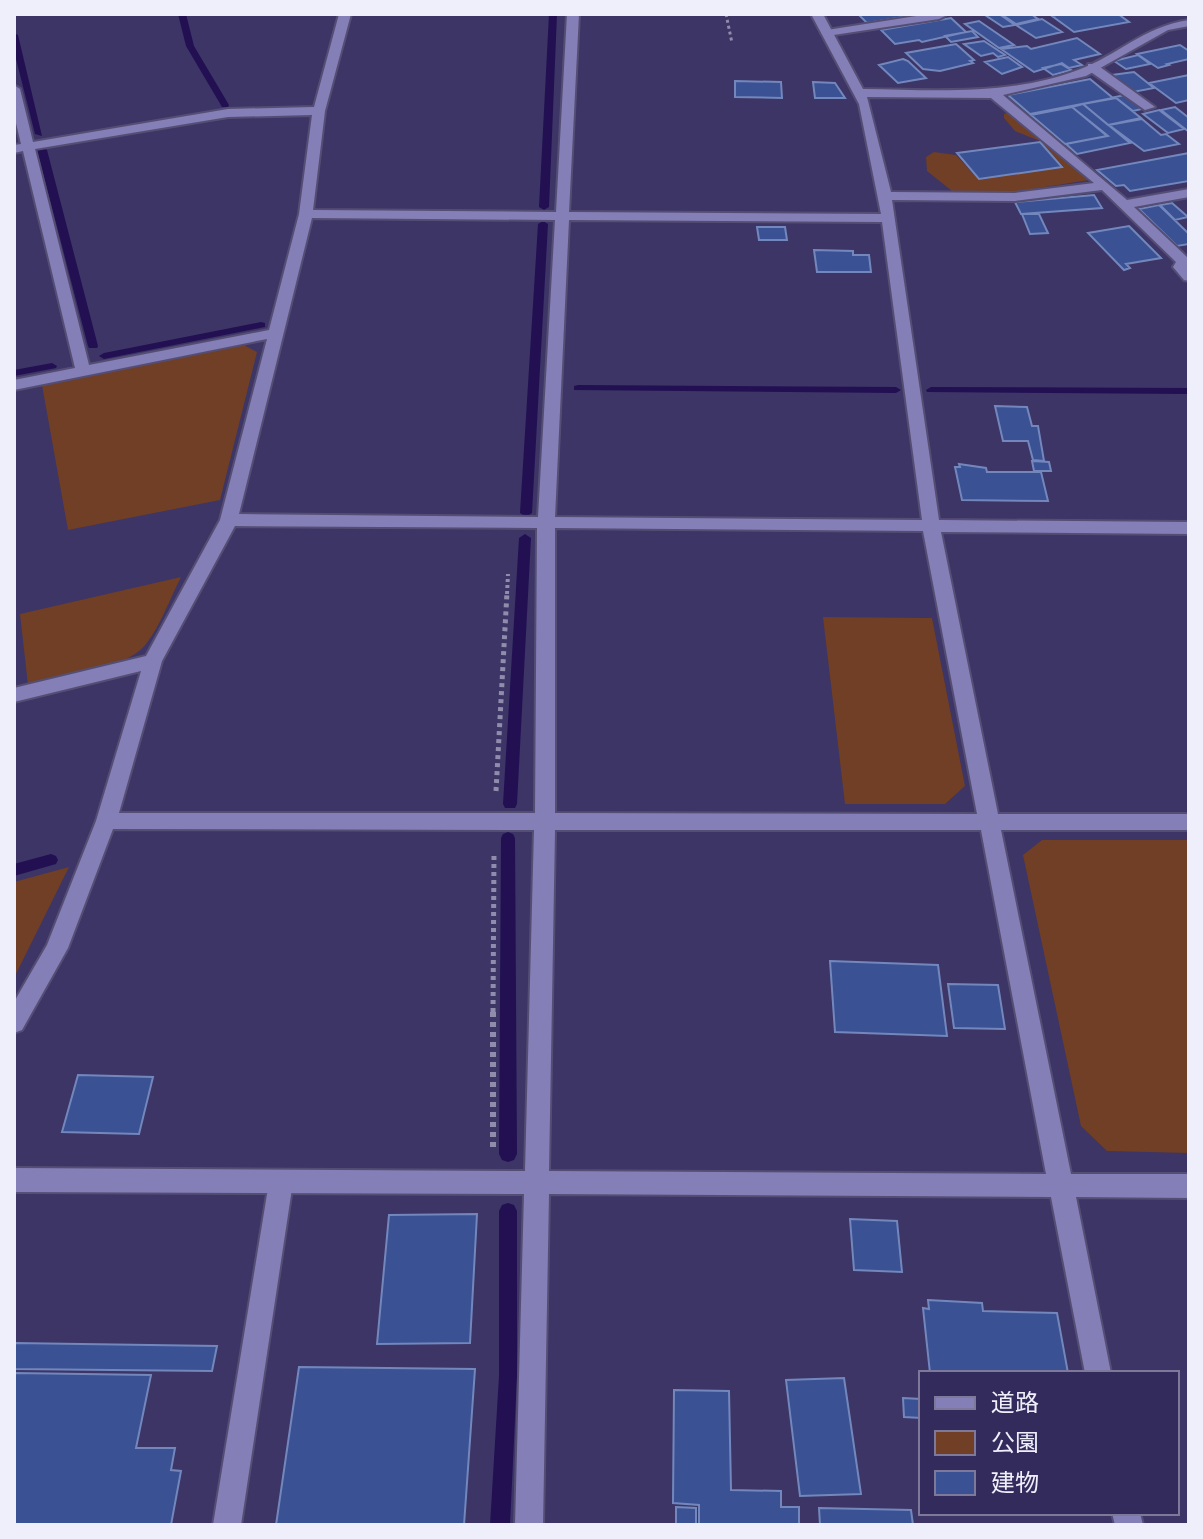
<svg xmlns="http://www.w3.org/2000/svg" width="1203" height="1539" font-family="'Sofia Sans Condensed','Noto Sans JP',sans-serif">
<rect width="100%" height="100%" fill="#3c3566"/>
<!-- green -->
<path fill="#703f25" d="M 1011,112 L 1089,180 L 1020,191 L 952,191 L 927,171 L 926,157 L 934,152 L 956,155 L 978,179 L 1064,167 L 1040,141 L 1015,131 L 1004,118 L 1004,114 Z
M 244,345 L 257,352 L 220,500 L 68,530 L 42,385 Z
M 181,577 C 170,598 161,625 146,644 C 128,669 57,678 28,685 L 20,614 Z
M 823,617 L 932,618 L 965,786 L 945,804 L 845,804 Z
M 1042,840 L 1189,840 L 1189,1153 L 1107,1151 L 1081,1126 L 1023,855 Z
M 69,867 L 14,978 L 14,882 Z"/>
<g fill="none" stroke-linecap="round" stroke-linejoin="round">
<!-- stream -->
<path fill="#221053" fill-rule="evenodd" d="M 178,14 L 186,14 L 194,46 L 229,105 L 228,107 L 222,107 L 186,46 Z
M 549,14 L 557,14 L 549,207 L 544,210 L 539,207 Z
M 14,33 L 18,35 L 42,136 L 35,134 L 14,51 Z
M 42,147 L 47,150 L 98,346 L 97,348 L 89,348 L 88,346 L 37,150 Z
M 543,221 L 548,224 L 532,513 L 526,517 L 520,513 L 538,224 Z
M 261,322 L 265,323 L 265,327 L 104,359 L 99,356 L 104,353 Z
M 52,363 L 57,366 L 56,368 L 14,376 L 14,370 Z
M 578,385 L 896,387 L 901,390 L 896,393 L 574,390 L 574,386 Z
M 931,387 L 1189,388 L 1189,394 L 927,392 L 926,390 Z
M 525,534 L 531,538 L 517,804 L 515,808 L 505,808 L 503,804 L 519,538 Z
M 508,832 L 513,834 L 515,838 L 517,1154 L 514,1160 L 508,1162 L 502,1160 L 499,1154 L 501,838 L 503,834 Z
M 51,854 L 56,856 L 58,860 L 56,864 L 14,876 L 14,864 Z
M 508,1203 L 514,1205 L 517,1211 L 517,1376 L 510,1525 L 490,1525 L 499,1376 L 499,1211 L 502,1205 Z"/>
</g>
<!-- building -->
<path fill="#3a5194" stroke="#7387bc" stroke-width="2" d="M 858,14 L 922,14 L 867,23 Z
M 999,14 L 1015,25 L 1003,27 L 985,15 Z
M 1001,14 L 1031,14 L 1038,19 L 1016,24 Z
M 1061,14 L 1118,14 L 1129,22 L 1074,32 L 1052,16 Z
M 951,18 L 966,32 L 922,42 L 919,40 L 895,44 L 881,30 Z
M 1042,19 L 1062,32 L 1036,38 L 1016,25 Z
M 979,21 L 1014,45 L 999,48 L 965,24 Z
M 972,31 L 978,37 L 951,42 L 945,36 Z
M 1077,38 L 1100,54 L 1074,60 L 1082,65 L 1069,68 L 1062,63 L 1034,72 L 1001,49 L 1027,46 L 1031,49 Z
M 984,41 L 1005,55 L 998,57 L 993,53 L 981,56 L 964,44 Z
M 956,44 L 974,60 L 970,61 L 973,63 L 940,71 L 931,70 L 923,69 L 906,53 Z
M 1180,45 L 1189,51 L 1189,59 L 1167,64 L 1169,65 L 1158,68 L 1137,54 Z
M 1138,55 L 1150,64 L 1126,69 L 1114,61 Z
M 1008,57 L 1022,67 L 1002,74 L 985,62 Z
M 903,59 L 908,61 L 926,78 L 898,83 L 879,65 Z
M 1061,64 L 1071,70 L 1053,75 L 1043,68 Z
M 1134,72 L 1154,88 L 1133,92 L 1112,75 Z
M 1189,75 L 1189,100 L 1176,103 L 1149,83 Z
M 1090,79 L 1113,98 L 1030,114 L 1008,95 Z
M 735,81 L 781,82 L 782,98 L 735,97 Z
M 813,82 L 835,83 L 845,98 L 815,98 Z
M 1125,95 L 1142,109 L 1133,111 L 1115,97 Z
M 1116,98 L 1141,118 L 1108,125 L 1083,104 Z
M 1083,104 L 1130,143 L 1077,154 L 1066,144 L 1108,136 L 1072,107 Z
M 1072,107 L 1107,136 L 1065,144 L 1031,115 Z
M 1175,107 L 1189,118 L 1189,132 L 1161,110 Z
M 1159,110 L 1184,129 L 1168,133 L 1143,114 Z
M 1142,119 L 1161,135 L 1166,134 L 1179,144 L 1144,151 L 1109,125 Z
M 1040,142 L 1062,167 L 979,179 L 957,153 Z
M 1189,153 L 1189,181 L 1130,191 L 1124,185 L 1116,186 L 1097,170 Z
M 1094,195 L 1102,208 L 1021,214 L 1015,202 Z
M 1172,203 L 1188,217 L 1175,220 L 1160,205 Z
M 1159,205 L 1189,234 L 1189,244 L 1177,246 L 1139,209 Z
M 1022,214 L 1039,214 L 1048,233 L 1030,234 Z
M 1129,226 L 1161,258 L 1126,264 L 1130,268 L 1124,270 L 1088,233 Z
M 757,227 L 785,227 L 787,240 L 759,240 Z
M 814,250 L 853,251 L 853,255 L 869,255 L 871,272 L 817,272 Z
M 995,406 L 1027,407 L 1032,426 L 1038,426 L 1044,461 L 1033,460 L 1028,441 L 1003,441 Z
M 1032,461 L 1049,462 L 1051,471 L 1034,471 Z
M 959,464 L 986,468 L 987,472 L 1041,472 L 1048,501 L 962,500 L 955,467 L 960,467 Z
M 830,961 L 938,965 L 947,1036 L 835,1032 Z
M 948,984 L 998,985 L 1005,1029 L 954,1028 Z
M 78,1075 L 153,1077 L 139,1134 L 62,1132 Z
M 477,1214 L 470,1343 L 377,1344 L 389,1215 Z
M 850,1219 L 897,1221 L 902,1272 L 854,1270 Z
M 928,1300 L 982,1303 L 983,1311 L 1057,1313 L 1068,1373 L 930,1373 L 923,1308 L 929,1309 Z
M 14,1343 L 217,1346 L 212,1371 L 14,1369 Z
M 299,1367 L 475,1369 L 464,1525 L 276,1525 Z
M 14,1373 L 151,1375 L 136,1448 L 175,1448 L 171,1470 L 181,1471 L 171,1525 L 14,1525 Z
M 844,1378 L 861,1494 L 800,1496 L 786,1380 Z
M 674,1390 L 729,1391 L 731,1490 L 781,1491 L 781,1507 L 799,1507 L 799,1525 L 699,1525 L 699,1505 L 673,1503 Z
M 903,1398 L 921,1399 L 921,1418 L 904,1417 Z
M 676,1507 L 696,1508 L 696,1525 L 676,1525 Z
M 819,1508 L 911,1510 L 913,1525 L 820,1525 Z"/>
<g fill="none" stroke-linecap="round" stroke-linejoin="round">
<defs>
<path id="service" d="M 929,14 L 945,16 L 939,19 L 827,36 L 821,33 L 827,30 Z
M 1088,64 L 1096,64 L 1155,107 L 1145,110 L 1088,70 Z
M 281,1170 L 290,1174 L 293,1182 L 241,1525 L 213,1525 L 269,1182 L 272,1174 Z"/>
<path id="minor" d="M 339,14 L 351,14 L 325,111 L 313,210 L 556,212 L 567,14 L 579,14 L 569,212 L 881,214 L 859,104 L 811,14 L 823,14 L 863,89 C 935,90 1009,96 1078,70 C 1119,55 1142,27 1189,20 L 1189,26 L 1168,30 L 1086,76 L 1003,95 L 1127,200 L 1189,189 L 1189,197 L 1134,207 L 1188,258 L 1189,281 L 1184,280 L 1173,267 L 1176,262 L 1102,190 L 1015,201 L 892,200 L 939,520 L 1189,522 L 1189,534 L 941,532 L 998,814 L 1189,814 L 1189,830 L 1001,830 L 1071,1174 L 1189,1174 L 1189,1198 L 1076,1197 L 1111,1373 L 1085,1373 L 1051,1197 L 549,1194 L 543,1525 L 515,1525 L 524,1194 L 14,1192 L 14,1168 L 525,1171 L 534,830 L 113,829 L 68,948 L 22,1030 L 14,1033 L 14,1002 L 47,945 L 96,821 L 141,671 L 14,702 L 14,688 L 146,656 L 220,520 L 267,339 L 14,390 L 14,380 L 75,368 L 23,151 L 14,153 L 14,145 L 21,144 L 14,115 L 14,85 L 20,89 L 33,142 L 228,109 L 314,107 ZM 867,97 L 991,98 L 1094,183 L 1015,193 L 891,192 ZM 312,115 L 299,214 L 269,330 L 89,365 L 35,149 L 228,117 ZM 312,218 L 555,220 L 538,517 L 239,514 ZM 569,220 L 882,222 L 922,520 L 555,517 ZM 235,526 L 537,528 L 535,813 L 119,813 L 162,661 ZM 555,528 L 923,531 L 977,814 L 555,813 ZM 555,830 L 981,830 L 1046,1174 L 549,1171 Z
M 1112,1513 L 1140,1513 L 1143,1525 L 1115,1525 Z"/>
</defs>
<!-- service casing -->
<use href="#service" stroke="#554e74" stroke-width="4"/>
<!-- minor casing -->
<use href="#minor" stroke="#554e74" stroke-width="4"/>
<!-- path-far3 -->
<path stroke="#908dac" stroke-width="3" stroke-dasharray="3 3" stroke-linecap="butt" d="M 726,14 L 732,43"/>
<!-- path-far2 -->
<path stroke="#908dac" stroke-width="4" stroke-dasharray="3 3" stroke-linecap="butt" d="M 507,594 L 508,574"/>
<!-- path-far1 -->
<path stroke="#908dac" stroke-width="5" stroke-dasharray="4 4" stroke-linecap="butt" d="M 496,791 L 507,592
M 493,1012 L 494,853"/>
<!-- path -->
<path stroke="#908dac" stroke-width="6" stroke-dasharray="5 5" stroke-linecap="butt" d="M 493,1147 L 493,1010"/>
<!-- service -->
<use href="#service" fill="#847fb7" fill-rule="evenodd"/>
<!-- minor -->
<use href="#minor" fill="#847fb7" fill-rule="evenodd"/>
</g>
<!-- border -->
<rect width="1203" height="1539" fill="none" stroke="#efeffb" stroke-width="32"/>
<!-- legend -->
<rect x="919" y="1371" width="260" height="144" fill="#322b5b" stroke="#7e799b" stroke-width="2"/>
<rect x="935" y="1397" width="40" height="12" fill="#847fb7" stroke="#7e799b" stroke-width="2"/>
<text x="991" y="1411" font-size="24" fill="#efeffb">道路</text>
<rect x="935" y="1431" width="40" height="24" fill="#703f25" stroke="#7e799b" stroke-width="2"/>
<text x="991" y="1451" font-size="24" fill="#efeffb">公園</text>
<rect x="935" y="1471" width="40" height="24" fill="#3a5194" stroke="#7e799b" stroke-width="2"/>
<text x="991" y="1491" font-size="24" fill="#efeffb">建物</text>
</svg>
